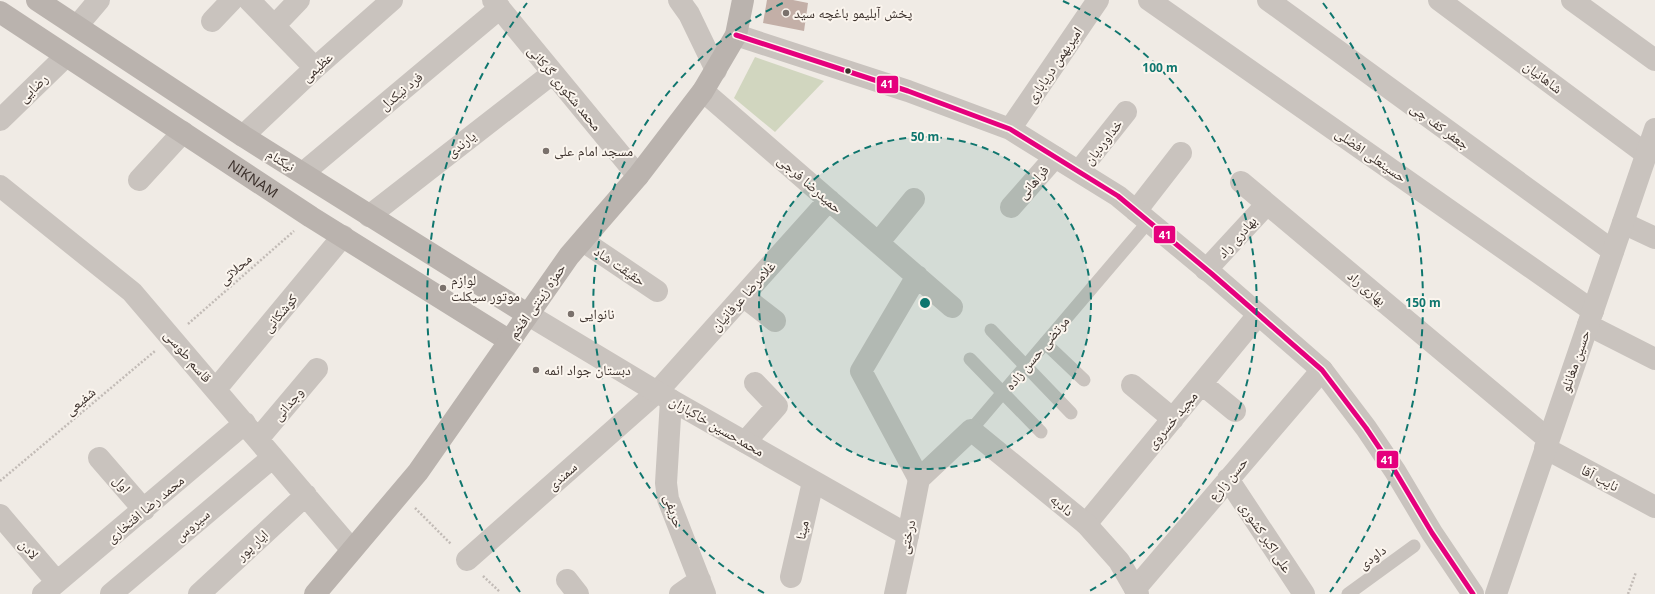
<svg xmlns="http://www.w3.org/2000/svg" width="1655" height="594" font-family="'Noto Sans','Noto Naskh Arabic',sans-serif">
<rect width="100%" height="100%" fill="#f0ebe5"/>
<!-- green -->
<path fill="#d1d6bf" d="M 755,57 L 824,81 L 775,132 L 734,98 Z"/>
<!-- building -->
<path fill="#c3afa7" d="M 767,0 L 793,0 L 808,3 L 804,31 L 763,23 Z"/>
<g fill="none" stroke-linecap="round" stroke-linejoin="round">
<!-- path -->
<path stroke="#c2bbb6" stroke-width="2.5" stroke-dasharray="2 2" stroke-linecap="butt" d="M 188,324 L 294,231
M 0,481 L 155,351
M 415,508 L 451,544
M 483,576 L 500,592
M 1628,594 L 1636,572"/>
<!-- service -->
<path stroke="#c9c3be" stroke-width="13" d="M 991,330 L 1071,413
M 1045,343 L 1084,380
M 970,359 L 1041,432
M 971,430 L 1149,221
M 1348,594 L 1414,546"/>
<!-- minor -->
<path stroke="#c9c3be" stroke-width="22" d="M 249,0 L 315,68
M 493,0 L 638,176
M 679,0 L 689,14 L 716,70
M 1149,0 L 1593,311
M 1268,0 L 1613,251
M 1439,0 L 1646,154
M 1572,0 L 1655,60
M 212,21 L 232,0
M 275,25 L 299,0
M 77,26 L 99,0
M 703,91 L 952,307
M 0,120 L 66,56
M 243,136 L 315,68 L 392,0
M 1079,171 L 1126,112
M 303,173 L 500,8
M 139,180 L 183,132
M 1241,182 L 1548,439
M 0,186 L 132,292 L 352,550
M 1011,207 L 1055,157
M 1136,211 L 1181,153
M 369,216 L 553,73
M 1623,223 L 1655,238
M 583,241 L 657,291
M 878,243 L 914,199
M 1206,270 L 1267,204
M 917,276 L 861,371 L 919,479
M 743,296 L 775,321
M 1588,325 L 1655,359
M 1202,384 L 1235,411
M 1132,385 L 1173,419
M 216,389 L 343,236
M 671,400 L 666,483 L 668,499 L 705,594
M 258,439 L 317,369
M 745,442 L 777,406 L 755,383
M 1545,448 L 1655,507
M 99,458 L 144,510
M 1228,479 L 1304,594
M 0,515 L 57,582
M 1086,524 L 1258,315
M 467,560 L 657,392 L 829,200
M 791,577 L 813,482
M 567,580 L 578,594
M 1135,589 L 1322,370
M 43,594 L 245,423
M 111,594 L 273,457
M 199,594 L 306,495
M 680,594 L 700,580
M 895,594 L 908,535"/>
<!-- tertiary -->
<path stroke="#c9c3be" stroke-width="22" d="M 736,35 L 908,91 L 1010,129 L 1118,196 L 1212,274 L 1322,370 L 1366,428 L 1395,471 L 1432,533 L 1473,594
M 1010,129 L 1098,0
M 527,314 L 657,392 L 908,535 L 919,479 L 971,430 L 1086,524 L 1119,561 L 1138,594
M 1496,594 L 1655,129"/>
<!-- secondary -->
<g stroke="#bab3ae" stroke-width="22">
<path d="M 37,0 L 243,136 L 527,314"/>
<path id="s1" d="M 0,12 L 311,217 L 508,340"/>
<path d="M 315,594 L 418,472 L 569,256 L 638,176 L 703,91 L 736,35 L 743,0"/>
</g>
<defs>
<path id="bus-1" d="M 736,35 L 908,91 L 1010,129 L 1118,196 L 1212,274 L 1322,370 L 1366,428 L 1395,471 L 1432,533 L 1473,594"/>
</defs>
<!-- bus-1 casing -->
<use href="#bus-1" stroke="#fbf5ee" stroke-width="8"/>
<!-- bus-1 -->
<use href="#bus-1" stroke="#e5007d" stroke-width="5"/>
</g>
<!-- distance rings -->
<circle cx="925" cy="303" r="166" fill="#0f766e" fill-opacity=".12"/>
<g fill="none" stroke="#0f766e" stroke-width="2" stroke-dasharray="7 5">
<circle cx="925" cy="303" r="166"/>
<path d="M764 593A332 332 0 0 1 787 1M1063 1A332 332 0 0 1 1086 593"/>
<path d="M520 592A498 498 0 0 1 527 3M1323 3A498 498 0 0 1 1330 592"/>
</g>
<!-- markers -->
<g fill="#7a716c" stroke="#fbf5ee" stroke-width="1.5">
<circle cx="786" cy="13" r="4"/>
<circle cx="546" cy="151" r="4"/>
<circle cx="443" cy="288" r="4"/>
<circle cx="571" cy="314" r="4"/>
<circle cx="536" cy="370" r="4"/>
</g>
<circle fill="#3b302b" stroke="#fbf5ee" stroke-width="1.5" cx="848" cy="71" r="3.5"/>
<g text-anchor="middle" stroke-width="4" stroke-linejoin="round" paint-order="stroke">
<!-- poi labels -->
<g font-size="14" fill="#3b302b" stroke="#fbf5ee" text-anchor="start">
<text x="794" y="18">پخش آبلیمو باغچه سید</text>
<text x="554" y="156">مسجد امام علی</text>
<text x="451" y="285">لوازم<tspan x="451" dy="16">موتور سیکلت</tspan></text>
<text x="579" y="319">نانوایی</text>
<text x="544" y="375">دبستان جواد ائمه</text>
</g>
<!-- street labels -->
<g font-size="14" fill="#3b302b" stroke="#fbf5ee">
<text transform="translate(1054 65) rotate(-56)" y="5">امیربهمن دریاباری</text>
<text transform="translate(317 67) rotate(-42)" y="5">عظیمی</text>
<text transform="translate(1543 77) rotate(37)" y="5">شاهانیان</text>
<text transform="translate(33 88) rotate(-44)" y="5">رضایی</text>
<text transform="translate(565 88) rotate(50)" y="5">محمد شکوری گرکانی</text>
<text transform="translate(401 91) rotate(-40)" y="5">فرد نیکدل</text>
<text transform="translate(1440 126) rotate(36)" y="5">جعفر کف چی</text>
<text transform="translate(1103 142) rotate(-52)" y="5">خداوردیان</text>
<text transform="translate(461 144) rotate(-38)" y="5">یارندی</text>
<text transform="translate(1371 155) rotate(35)" y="5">حسینعلی افضلی</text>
<text transform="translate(281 160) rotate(32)" y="5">نیکنام</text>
<text dy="5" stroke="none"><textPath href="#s1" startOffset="303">NIKNAM</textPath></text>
<text transform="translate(1033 182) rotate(-49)" y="5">فراهانی</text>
<text transform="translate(810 184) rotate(41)" y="5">حمیدرضا فرجی</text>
<text transform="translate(1237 237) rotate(-48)" y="5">بهادری راد</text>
<text transform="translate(620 266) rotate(34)" y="5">حقیقت شاد</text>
<text transform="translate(235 269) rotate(-41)" y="5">محلاتی</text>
<text transform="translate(1367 288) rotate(40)" y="5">بهاری راد</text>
<text transform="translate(743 296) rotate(-48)" y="5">غلامرضا عرفانیان</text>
<text transform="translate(537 301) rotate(-55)" y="5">حمزه زینتی افخم</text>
<text transform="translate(280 313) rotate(-50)" y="5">کوشکانی</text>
<text transform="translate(1037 353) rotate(-50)" y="5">مرتضی حسن زاده</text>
<text transform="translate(188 356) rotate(49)" y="5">قاسم طوسی</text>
<text transform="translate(1575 361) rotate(-71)" y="5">حسین مغانلو</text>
<text transform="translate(80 401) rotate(-40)" y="5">شفیعی</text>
<text transform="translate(288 404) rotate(-50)" y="5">وجدانی</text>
<text transform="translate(1172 420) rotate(-50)" y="5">مجید خسروی</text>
<text transform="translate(717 426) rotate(30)" y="5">محمدحسین خاکبازان</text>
<text transform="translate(562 476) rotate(-42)" y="5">سمندی</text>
<text transform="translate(1600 478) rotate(28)" y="5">نایب آقا</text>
<text transform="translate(1228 479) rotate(-50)" y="5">حسن زارع</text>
<text transform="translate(122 484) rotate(49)" y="5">اول</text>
<text transform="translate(1062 505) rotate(40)" y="5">دادبه</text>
<text transform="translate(145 509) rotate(-40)" y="5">محمد رضا افتخاری</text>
<text transform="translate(674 511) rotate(72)" y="5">حریفی</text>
<text transform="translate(192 525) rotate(-40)" y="5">سیروس</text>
<text transform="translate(802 530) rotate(-77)" y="5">مینا</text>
<text transform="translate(907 537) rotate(-78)" y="5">درختی</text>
<text transform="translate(1266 537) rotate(56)" y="5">علی اکبر کشوری</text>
<text transform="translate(252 545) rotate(-43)" y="5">ایار پور</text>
<text transform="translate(29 549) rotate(49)" y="5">لادن</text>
<text transform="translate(1372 557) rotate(-36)" y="5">داودی</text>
</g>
</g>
<circle cx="925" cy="303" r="6" fill="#0f766e" stroke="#fbf5ee" stroke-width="2"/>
<g font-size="12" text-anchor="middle" font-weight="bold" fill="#0f766e" stroke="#fbf5ee" stroke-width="4" stroke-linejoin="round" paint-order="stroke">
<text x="1160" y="72">100 m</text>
<text x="925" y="141">50 m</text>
<text x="1423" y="307">150 m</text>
</g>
<g stroke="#fbf5ee" stroke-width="1.5">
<rect x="876" y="75" width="23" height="19" rx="4" fill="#e5007d"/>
<rect x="1153" y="225" width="23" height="19" rx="4" fill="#e5007d"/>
<rect x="1376" y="450" width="23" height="19" rx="4" fill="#e5007d"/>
</g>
<g font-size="11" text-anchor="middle" font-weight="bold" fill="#fff">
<text x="887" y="88">41</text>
<text x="1165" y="239">41</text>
<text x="1387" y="464">41</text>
</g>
</svg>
